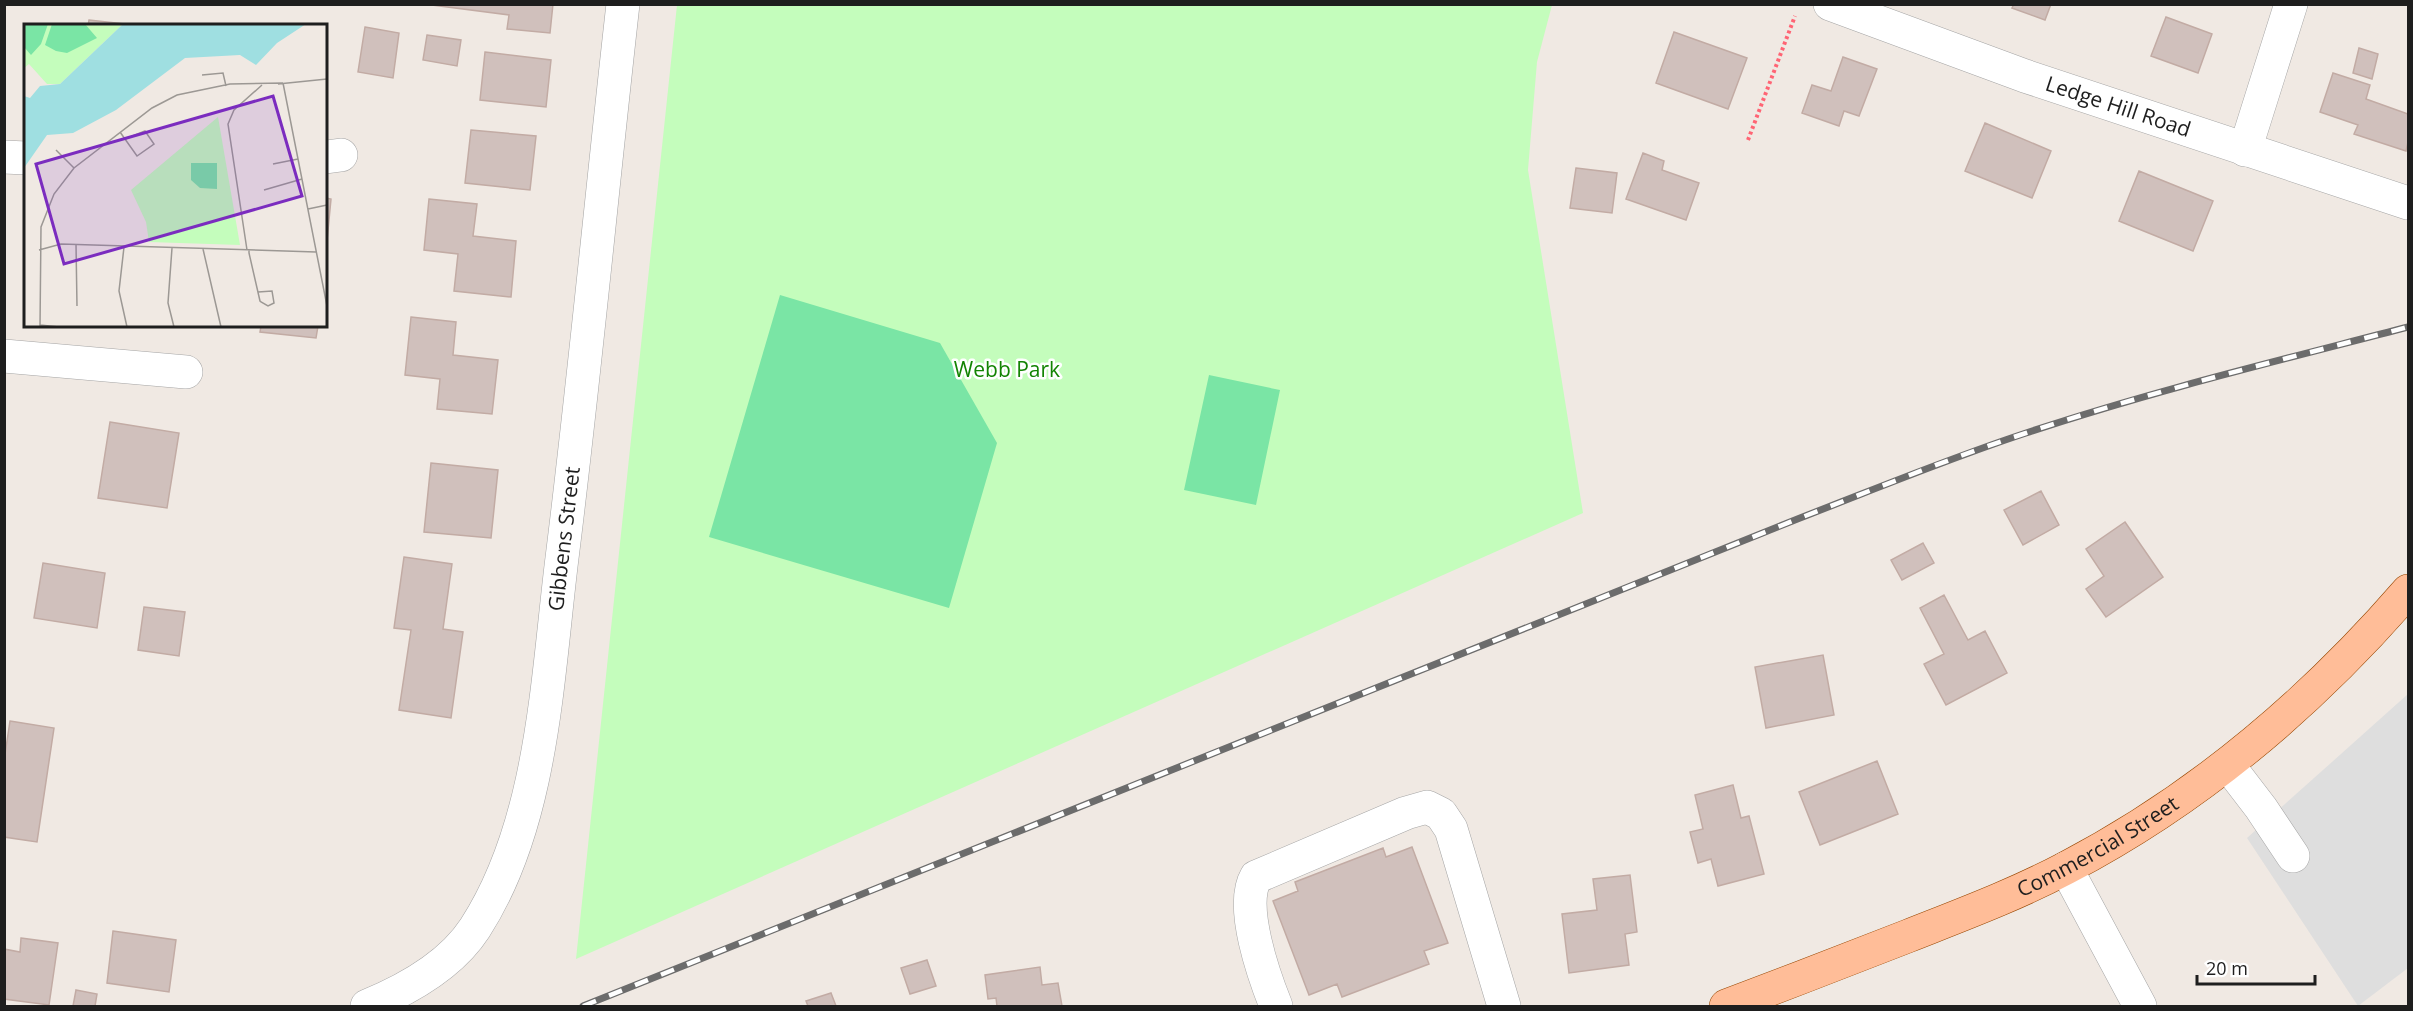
<svg xmlns="http://www.w3.org/2000/svg" width="2413" height="1011" font-family="'Open Sans',sans-serif">
<rect width="100%" height="100%" fill="#f0e9e3"/>
<!-- park -->
<path fill="#c4fdbc" d="M 677,5 L 1552,5 L 1537,62 L 1528,170 L 1583,513 L 576,959 Z"/>
<!-- pitch -->
<path fill="#7ae5a5" d="M 780,295 L 940,343 L 997,443 L 949,608 L 709,537 Z
M 1209,375 L 1280,390 L 1256,505 L 1184,490 Z"/>
<!-- parking -->
<path fill="#dedede" d="M 2408,694 L 2408,968 L 2358,1006 L 2247,838 Z"/>
<!-- building -->
<path fill="#d0c0bc" stroke="#c2aba4" stroke-width="1.5" d="M 424,4 L 553,4 L 550,33 L 507,29 L 509,15 Z
M 2014,4 L 2051,4 L 2045,20 L 2012,8 Z
M 2166,17 L 2212,34 L 2198,73 L 2151,56 Z
M 89,20 L 143,26 L 88,26 Z
M 365,27 L 399,33 L 393,78 L 358,72 Z
M 1674,32 L 1747,58 L 1728,109 L 1656,83 Z
M 427,35 L 461,40 L 457,66 L 423,60 Z
M 2359,48 L 2378,54 L 2372,79 L 2353,73 Z
M 485,52 L 551,60 L 546,107 L 480,100 Z
M 1843,57 L 1877,69 L 1859,116 L 1844,111 L 1839,126 L 1802,113 L 1812,85 L 1831,91 Z
M 2333,73 L 2370,85 L 2366,99 L 2408,114 L 2408,142 L 2406,151 L 2354,134 L 2358,125 L 2320,112 Z
M 1985,123 L 2051,151 L 2032,198 L 1965,171 Z
M 471,130 L 536,136 L 530,190 L 465,183 Z
M 1643,153 L 1664,161 L 1662,170 L 1699,183 L 1686,220 L 1626,199 Z
M 1576,168 L 1617,173 L 1612,213 L 1570,208 Z
M 2139,171 L 2213,201 L 2193,251 L 2119,221 Z
M 326,198 L 331,199 L 326,251 Z
M 429,199 L 477,204 L 473,236 L 516,241 L 511,297 L 454,291 L 458,254 L 424,250 Z
M 411,317 L 456,322 L 453,355 L 498,360 L 492,414 L 437,409 L 440,379 L 405,375 Z
M 261,326 L 318,326 L 316,338 L 260,332 Z
M 110,422 L 179,433 L 167,508 L 98,498 Z
M 431,463 L 498,470 L 491,538 L 424,532 Z
M 2041,491 L 2059,525 L 2023,545 L 2004,510 Z
M 2125,522 L 2163,577 L 2106,617 L 2086,589 L 2104,576 L 2086,549 Z
M 1923,543 L 1934,563 L 1902,580 L 1891,560 Z
M 404,557 L 452,564 L 443,629 L 463,632 L 451,718 L 399,710 L 411,630 L 394,628 Z
M 43,563 L 105,573 L 97,628 L 34,618 Z
M 1944,595 L 1968,640 L 1985,631 L 2007,673 L 1946,705 L 1924,664 L 1944,654 L 1920,608 Z
M 144,607 L 185,612 L 179,656 L 138,650 Z
M 1823,655 L 1834,715 L 1766,728 L 1755,667 Z
M 10,721 L 54,728 L 37,842 L 4,837 L 4,761 Z
M 1877,761 L 1898,814 L 1820,845 L 1799,792 Z
M 1733,785 L 1741,818 L 1749,816 L 1764,874 L 1718,886 L 1711,859 L 1698,863 L 1690,832 L 1703,829 L 1695,795 Z
M 1412,847 L 1448,943 L 1424,951 L 1429,964 L 1342,997 L 1337,984 L 1309,995 L 1273,901 L 1298,891 L 1295,882 L 1383,848 L 1386,857 Z
M 1630,875 L 1637,932 L 1625,934 L 1629,965 L 1569,973 L 1562,914 L 1597,910 L 1593,879 Z
M 113,931 L 176,940 L 169,992 L 107,983 Z
M 21,938 L 58,943 L 49,1005 L 4,999 L 4,949 L 20,952 Z
M 927,960 L 936,986 L 910,994 L 901,968 Z
M 1040,967 L 1042,985 L 1058,983 L 1062,1006 L 997,1006 L 996,998 L 988,999 L 985,975 Z
M 76,990 L 97,994 L 95,1006 L 73,1006 Z
M 831,993 L 836,1006 L 808,1006 L 806,1001 Z"/>
<g fill="none" stroke-linecap="round" stroke-linejoin="round">
<defs>
<g id="minor">
<path id="s1" d="M 1830,4 L 2025,76 L 2408,203"/>
<path d="M 2245,150 L 2291,4"/>
<path d="M 4,157 L 26,158"/>
<path d="M 326,157 L 341,155"/>
<path d="M 4,356 L 186,372"/>
<path d="M 2228,765 L 2261,808 L 2293,856"/>
<path d="M 2066,868 L 2140,1006"/>
<path id="s2" d="M 367,1006 C 406,990 451,965 475,928 C 543,823 547,679 562,558 C 585,374 602,189 623,4"/>
<path d="M 1276,1006 C 1264,976 1239,906 1256,877 L 1406,813 L 1427,807 L 1441,814 L 1451,829 L 1504,1006"/>
</g>
<g id="major">
<path id="s3" d="M 1726,1006 C 1787,983 1847,960 1908,936 C 1961,915 2015,895 2066,868 C 2198,799 2311,703 2408,591"/>
</g>
</defs>
<!-- minor casing -->
<use href="#minor" stroke="#a5a5a5" stroke-width="34"/>
<!-- major casing -->
<use href="#major" stroke="#974600" stroke-width="34"/>
<!-- path -->
<path stroke="#ff6474" stroke-width="4" stroke-dasharray="3 3" stroke-linecap="butt" d="M 1748,140 L 1795,16"/>
<!-- minor -->
<use href="#minor" stroke="#fff" stroke-width="33"/>
<!-- major -->
<use href="#major" stroke="#ffbd98" stroke-width="33"/>
<defs>
<path id="rail" d="M 583,1006 L 1800,518 C 1875,489 1950,458 2026,433 C 2152,391 2281,360 2408,327"/>
</defs>
<!-- rail casing -->
<use href="#rail" stroke="#6c6c6c" stroke-width="7"/>
<!-- rail -->
<use href="#rail" stroke="#fff" stroke-width="4.5" stroke-dasharray="14" stroke-linecap="butt"/>
</g>
<g text-anchor="middle" stroke-width="5" stroke-linejoin="round" paint-order="stroke">
<!-- street labels -->
<g font-size="21" fill="#1e1e1e" stroke="#fff">
<text dy="7" stroke="none"><textPath href="#s1" startOffset="306">Ledge Hill Road</textPath></text>
<text dy="7" stroke="none"><textPath href="#s2" startOffset="538">Gibbens Street</textPath></text>
<text dy="7" stroke="none"><textPath href="#s3" startOffset="405">Commercial Street</textPath></text>
</g>
<!-- park labels -->
<g font-size="21" fill="#138403" stroke="#fff">
<text x="1007" y="377">Webb Park</text>
</g>
</g>
<!-- overview -->
<g transform="translate(24 24)">
<rect width="303" height="303" fill="#f0e9e3"/>
<path d="M 0,0 L 99,0 L 36,60 L 23,60 L 5,40 L 0,44 ZM 194,93 L 216,221 L 125,218 L 122,198 L 107,166 Z" fill="#c4fdbc"/>
<path d="M 0,0 L 24,0 L 17,20 L 7,31 L 0,23 ZM 28,0 L 61,0 L 73,14 L 43,29 L 32,27 L 21,21 ZM 167,139 L 193,139 L 193,165 L 176,164 L 167,156 Z" fill="#7ae5a5"/>
<path d="M 99,0 L 282,0 L 253,19 L 232,41 L 216,31 L 161,34 L 92,86 L 49,109 L 23,111 L 0,144 L 0,72 L 6,74 L 16,62 L 36,60 Z" fill="#9fdfe1"/>
<path fill="none" stroke="#9c9894" stroke-width="1.5" d="M 178,51 L 199,49 L 202,62M 259,59 L 303,282M 254,60 L 303,55M 96,108 L 113,132 L 130,120 L 121,107 L 101,115M 32,126 L 50,144M 249,140 L 274,135M 240,166 L 278,155M 284,185 L 303,181M 52,220 L 53,282M 100,223 L 95,267 L 103,303M 148,224 L 144,279 L 150,303M 179,225 L 197,303M 15,226 L 37,220 L 292,228M 223,226 L 204,100 L 210,86 L 238,61M 225,226 L 225,229 L 236,277 L 237,278 L 244,282 L 250,279 L 248,267 L 234,268M 16,301 L 35,303M 16,303 L 17,203 L 30,170 L 50,144 L 128,84 L 153,71 L 206,60 L 259,59"/>
<path fill="#7b2cbf" fill-opacity="0.15" stroke="#7b2cbf" stroke-width="3" d="M 249,72 L 278,172 L 40,240 L 12,140 Z"/>
<rect width="303" height="303" fill="none" stroke="#1e1e1e" stroke-width="3"/>
</g>
<!-- border -->
<rect width="2413" height="1011" fill="none" stroke="#1e1e1e" stroke-width="12"/>
<!-- scale -->
<path d="M2197 975v9h118v-9" fill="none" stroke="#1e1e1e" stroke-width="3"/>
<text x="2206" y="975" font-size="18" fill="#1e1e1e" stroke="#ffffff" stroke-width="4.5" paint-order="stroke">20 m</text>
</svg>
